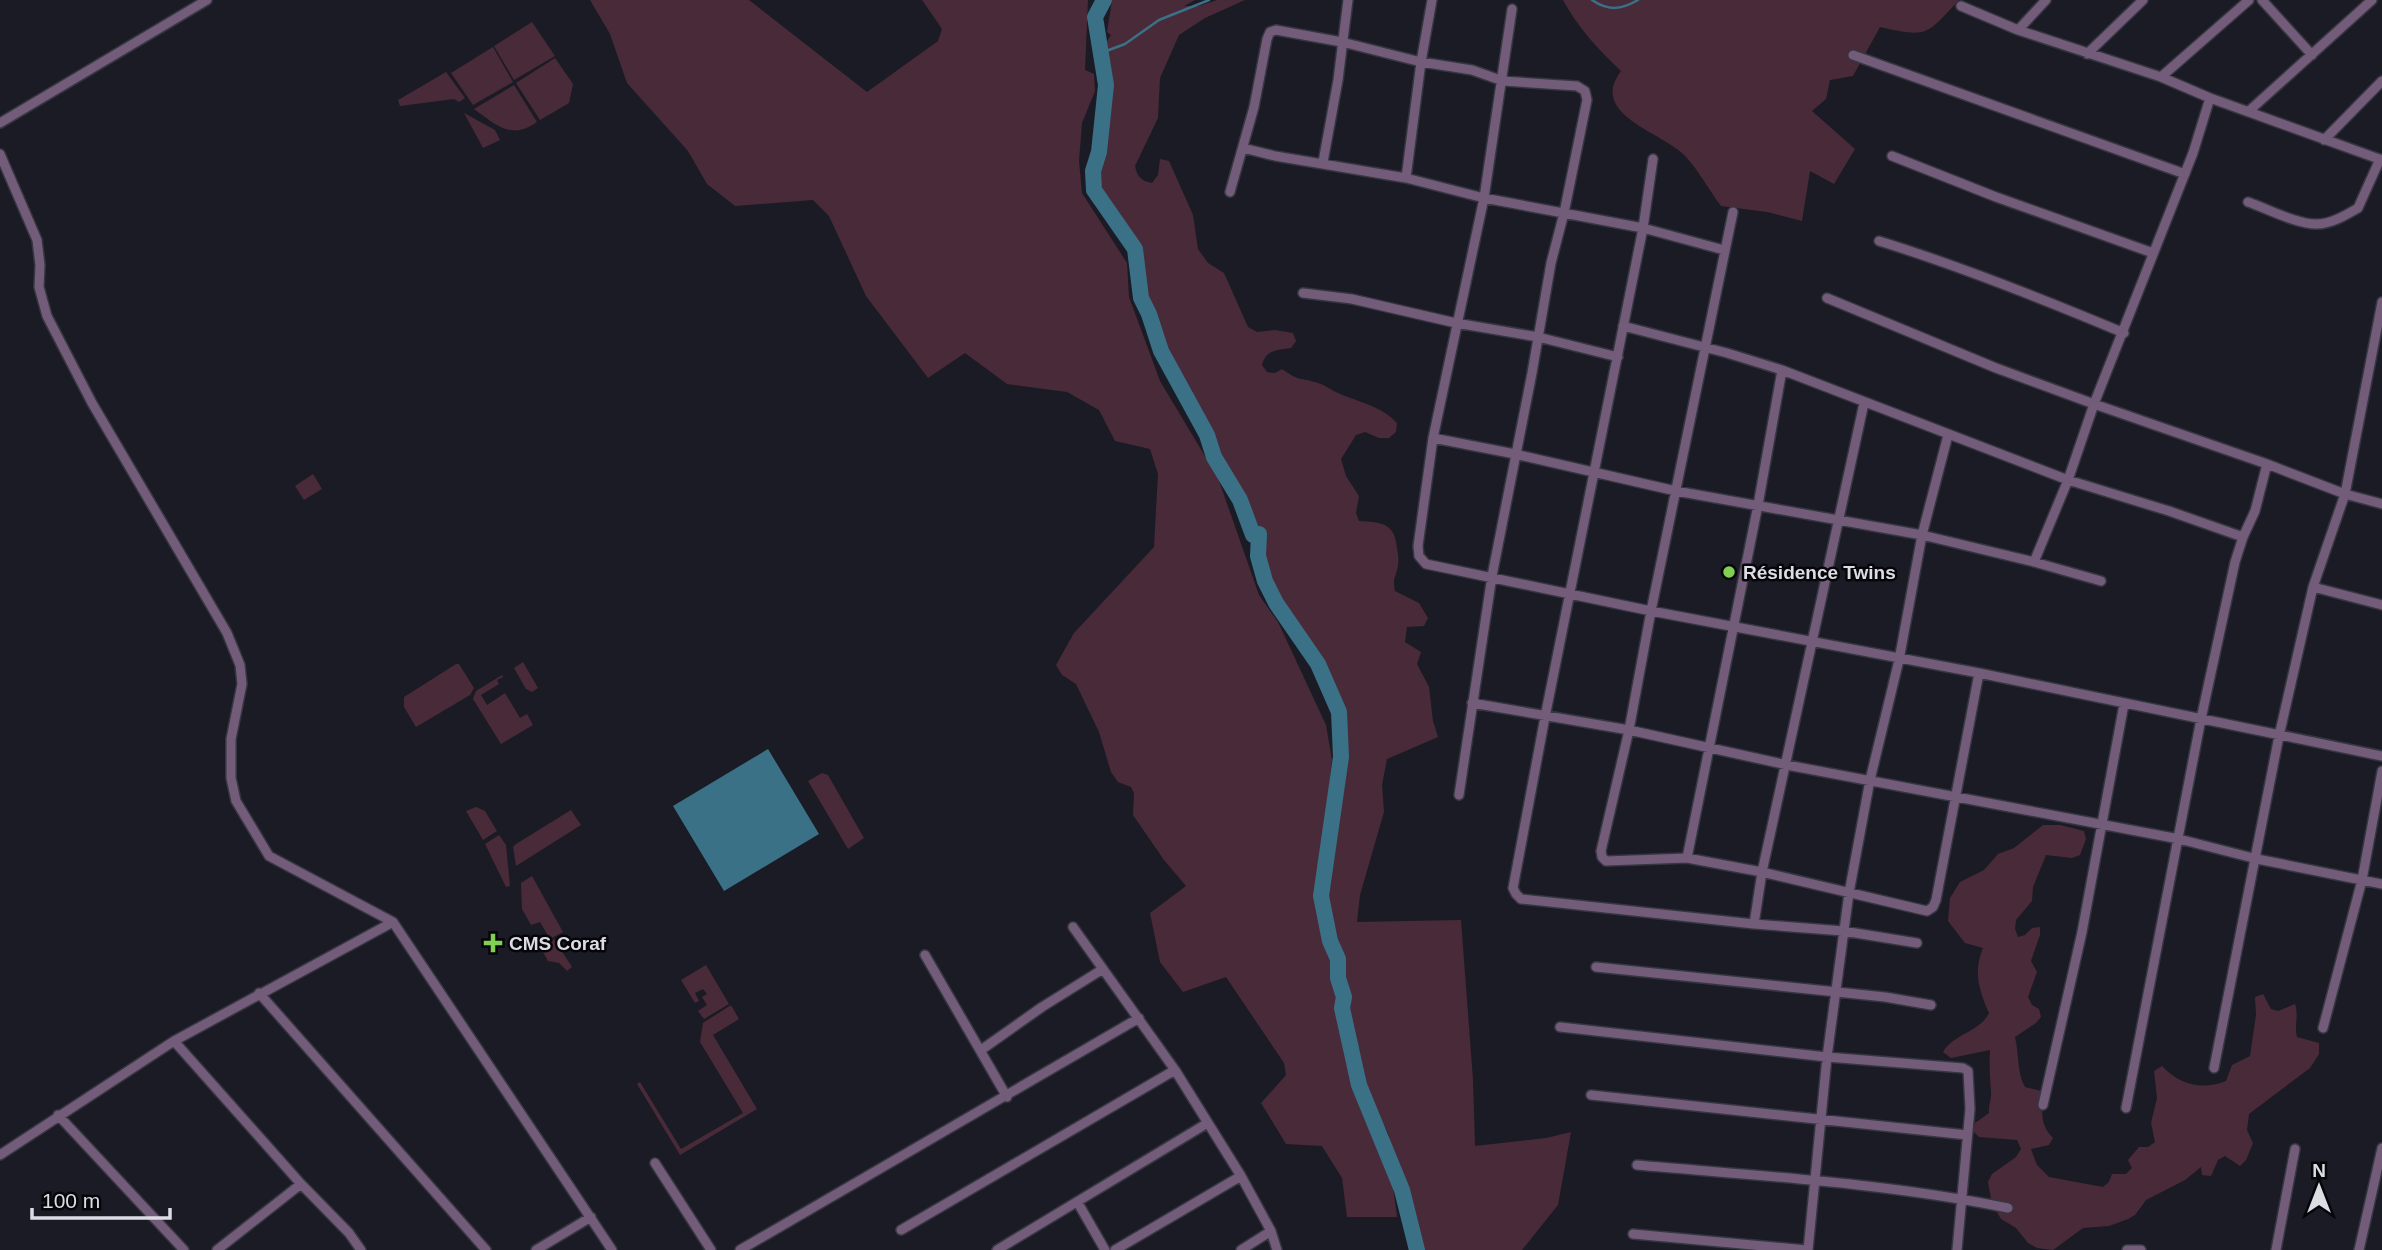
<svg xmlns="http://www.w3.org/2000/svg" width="2382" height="1250" font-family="Helvetica,sans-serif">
<rect width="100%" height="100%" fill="#1b1b25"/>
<!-- green -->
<path fill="#492a39" d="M 590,0 L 749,0 L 867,92 L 938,41 L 942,29 L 922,0 L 1088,0 L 1085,70 L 1094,74 L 1095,91 L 1082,123 L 1079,161 L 1082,193 L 1127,263 L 1129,297 L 1160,381 L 1218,478 L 1259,595 L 1278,622 L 1326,725 L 1332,760 L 1318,888 L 1350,1068 L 1392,1179 L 1397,1217 L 1347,1217 L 1342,1178 L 1322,1146 L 1286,1144 L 1261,1103 L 1286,1075 L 1284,1063 L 1226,977 L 1183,992 L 1160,962 L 1150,913 L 1186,886 L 1164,860 L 1133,815 L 1134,793 L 1131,787 L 1118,782 L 1111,772 L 1099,732 L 1076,684 L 1062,675 L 1056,665 L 1074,633 L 1154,547 L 1158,474 L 1150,449 L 1115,441 L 1099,410 L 1067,392 L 1007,384 L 965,353 L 928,378 L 866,296 L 829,216 L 813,200 L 735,206 L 707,184 L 688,151 L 627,83 L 610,34 Z
M 1112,0 L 1195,0 L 1184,6 L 1199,6 L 1217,0 L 1245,0 L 1205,18 L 1179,35 L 1160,78 L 1158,118 L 1135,166 C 1137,176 1141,181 1152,183 L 1158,175 L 1160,159 L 1169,161 L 1193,215 L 1198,249 L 1208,263 L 1224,273 L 1248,327 L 1257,332 L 1275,330 L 1293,333 L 1296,341 L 1291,348 C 1276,350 1266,350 1262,365 L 1267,372 L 1275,373 L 1282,369 C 1300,382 1299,377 1318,383 C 1325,385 1331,390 1338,393 C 1358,402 1382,406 1397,423 L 1396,432 L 1389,438 L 1379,438 L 1365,432 L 1356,435 L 1341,459 L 1346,476 L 1359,496 L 1356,513 L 1359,521 C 1381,522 1395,523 1397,548 C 1398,553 1399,560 1398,565 C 1396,578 1392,577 1395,591 L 1419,603 L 1428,618 L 1424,626 L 1407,627 L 1405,642 L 1421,652 L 1417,664 L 1429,687 L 1433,721 L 1438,737 L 1387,759 L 1382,785 L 1384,812 L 1360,895 L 1357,922 L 1461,920 L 1473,1080 L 1475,1146 L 1546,1138 L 1571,1132 L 1558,1205 L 1522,1250 L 1422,1250 L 1413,1216 L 1409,1190 L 1394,1161 L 1388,1133 L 1365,1088 L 1356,1060 L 1348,1021 L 1341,958 L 1331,928 L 1326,886 L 1334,834 L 1345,784 L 1347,734 L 1339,700 L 1320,656 L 1281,603 L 1266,561 L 1264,534 L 1252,524 L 1244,499 L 1217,452 L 1211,432 L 1193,400 L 1191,391 L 1172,363 L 1147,299 L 1140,251 L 1106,199 L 1100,182 L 1099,166 L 1110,92 L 1106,43 L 1111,35 L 1107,32 Z
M 1563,0 L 1959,0 C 1926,35 1929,38 1880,27 L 1853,76 L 1830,80 L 1826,99 L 1812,111 L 1855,149 L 1834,184 L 1810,171 L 1802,221 L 1767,212 L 1721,206 C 1709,190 1699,171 1686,157 C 1666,133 1587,116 1621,71 C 1599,50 1578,28 1563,0 Z
M 532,22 L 555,56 L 514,80 L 494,46 Z
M 493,47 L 513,82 L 473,105 L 451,73 Z
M 555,58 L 573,84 L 569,103 L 540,120 L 516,83 Z
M 446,72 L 465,98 L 459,102 L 454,99 L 400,106 L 398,100 Z
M 514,85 L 537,122 C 511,141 495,124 474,109 Z
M 464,113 L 495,130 L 500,140 L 483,148 Z
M 313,474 L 322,489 L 304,500 L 295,486 Z
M 523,662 L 538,688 L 532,692 L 526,689 L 514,668 Z
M 456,664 L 459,664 L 474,688 L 470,695 L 416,727 L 404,707 L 404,697 Z
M 502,675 L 503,677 L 497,680 L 499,684 L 481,695 L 487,705 L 505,693 L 520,718 L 527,714 L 533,725 L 501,744 L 473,699 L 476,691 Z
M 822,773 L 828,775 L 864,838 L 848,849 L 808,781 Z
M 476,807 L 485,811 L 497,831 L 483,840 L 466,811 Z
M 571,810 L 581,825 L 516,866 L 513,847 L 516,844 Z
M 2043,825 L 2060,825 L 2084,831 L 2086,839 L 2080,855 L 2072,858 L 2046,855 L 2033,887 L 2032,901 L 2016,920 L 2015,929 L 2018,937 L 2025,935 L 2032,928 L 2040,927 L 2040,935 L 2031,961 L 2037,972 L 2028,997 L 2032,1005 L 2039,1009 L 2041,1017 L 2036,1023 L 2015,1037 C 2019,1053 2017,1074 2025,1087 L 2041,1091 L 2044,1098 C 2041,1114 2041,1126 2053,1138 L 2049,1145 L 2031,1149 L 2037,1165 L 2049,1177 L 2103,1187 L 2109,1182 L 2112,1174 L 2126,1174 L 2132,1168 L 2128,1160 L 2139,1147 L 2148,1147 L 2155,1142 L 2151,1123 L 2157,1098 L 2154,1071 L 2162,1066 C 2179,1084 2201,1091 2226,1081 L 2232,1065 L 2250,1056 L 2256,1015 L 2255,997 L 2263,994 L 2271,1009 L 2278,1011 L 2295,1004 C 2299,1016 2294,1025 2297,1037 L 2319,1043 L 2319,1054 L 2310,1068 L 2249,1114 L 2247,1130 L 2253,1143 L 2246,1160 L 2240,1166 L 2225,1156 L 2218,1160 L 2211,1176 L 2202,1175 L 2201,1167 L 2185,1180 L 2146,1200 L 2135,1215 L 2128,1219 L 2109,1226 L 2083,1228 L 2053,1250 L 2037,1248 L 2028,1243 L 2016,1228 L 2001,1219 L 1992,1204 L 1988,1182 L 1992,1174 L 2016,1157 L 2021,1149 L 2017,1140 L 1979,1137 L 1973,1131 L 1975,1123 L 1989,1113 C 1988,1105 1992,1099 1991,1091 C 1990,1077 1989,1065 1990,1050 L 1951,1058 L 1943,1052 C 1953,1034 1980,1032 1989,1013 C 1979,990 1973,972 1983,948 L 1965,943 L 1948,921 L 1950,898 L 1960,882 L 1984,870 L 1998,854 L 2014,848 Z
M 499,835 L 506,845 L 510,886 L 506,887 L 485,844 Z
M 532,876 L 563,932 L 550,939 L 540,922 L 531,925 L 522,909 L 521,883 Z
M 554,939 L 572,967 L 567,971 L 559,963 L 548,961 L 540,947 Z
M 706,965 L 729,1004 L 704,1019 L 698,1011 L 707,1005 L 702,997 L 707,994 L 703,989 L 695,993 L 699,1001 L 695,1003 L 681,980 Z
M 731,1005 L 739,1019 L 713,1035 L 757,1109 L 680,1155 L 637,1084 L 640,1082 L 681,1149 L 743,1113 L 700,1042 L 703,1023 Z"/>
<!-- water -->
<path fill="#3a7187" d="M 768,749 L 819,834 L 724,891 L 673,806 Z"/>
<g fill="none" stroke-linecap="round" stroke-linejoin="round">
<!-- stream -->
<path stroke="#3a7187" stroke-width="2.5" d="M 1592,0 C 1608,11 1621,10 1638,0
M 1101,53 L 1125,44 L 1159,20 L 1209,0"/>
<!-- river -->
<path stroke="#3a7187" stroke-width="16" d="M 1104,0 L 1095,17 L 1106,85 L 1099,152 L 1093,171 L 1094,190 L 1135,249 L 1141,298 L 1149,314 L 1161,351 L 1207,435 L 1214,457 L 1240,500 L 1253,535 L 1259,534 L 1258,556 L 1265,581 L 1276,603 L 1318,664 L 1339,712 L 1341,757 L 1321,896 L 1330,941 L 1338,959 L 1338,978 L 1344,997 L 1342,1008 L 1359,1085 L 1402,1190 L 1417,1250"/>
<defs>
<path id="street" d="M 2262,0 L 2312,55
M 1961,6 L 2018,30 L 2161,77 L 2210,98 L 2382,160
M 1512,9 L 1484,198 L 1433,438 L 1418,546 L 1419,556 L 1426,564 L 1651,611 L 1979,673 L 2382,756
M 2018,30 L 2046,0
M 2087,54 L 2143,0
M 1853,55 L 2185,174
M 2161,77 L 2249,0
M 2210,98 L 2193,153 L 2094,404 L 2267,464 L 2345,494 L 2382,504
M 2249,111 L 2372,0
M 0,123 L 207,0
M 2324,140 L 2382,81
M 1243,148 L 1275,156 L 1406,178 L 1484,198 L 1643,228 L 1724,250
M 0,154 L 37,240 L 40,265 L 39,287 L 47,316 L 92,403 L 227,633 L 240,665 L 242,684 L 231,739 L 231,778 L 236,801 L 269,856 L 393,922 L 612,1250
M 1892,156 L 1996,197 L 2153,253
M 1653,159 L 1643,228 L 1545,717 L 1513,888 L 1516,894 L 1521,899 L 1754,924 L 1843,931 L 1917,943
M 1323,162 L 1338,80 L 1348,0
M 1406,178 L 1421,62 L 1432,0
M 1230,192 L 1254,107 L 1267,39 L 1270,32 L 1276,30 L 1342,42 L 1421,62 L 1472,70 L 1503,81 L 1577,86 L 1585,91 L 1587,100 L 1564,213 L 1551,263 L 1532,373 L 1492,576 L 1459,795
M 2248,202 C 2266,208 2298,225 2317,224 C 2331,224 2346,215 2358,208 L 2380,159
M 1733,212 L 1651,611 L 1629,730 L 1601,851 L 1602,857 L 1606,861 L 1687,858 L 1762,872 L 1927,911 L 1933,907 L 1936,900 L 1979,673
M 1879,241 C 1963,267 2043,299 2124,333
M 1303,293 L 1352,299 L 1456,323 L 1538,337 L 1618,357
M 1827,298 L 1996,368 L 2094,404 L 2068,480 L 2034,562
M 1623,326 L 1727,353 L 1782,370 L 2068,480 L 2169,511 L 2243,537
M 1433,438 L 1515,454 L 1676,491 L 1922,535 L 2034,562 L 2101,581
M 2313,587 L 2382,605
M 1472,703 L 1629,730 L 1787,765 L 2179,839 L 2257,859 L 2382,884
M 1687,858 L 1758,505 L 1782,370
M 1754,924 L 1762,872 L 1864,403
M 1073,927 L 1175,1070 L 1241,1176 L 1271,1231 L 1277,1250
M 925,955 L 1007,1097
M 1596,967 L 1885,997 L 1931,1005
M 259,993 L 486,1250
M 1560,1027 L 1827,1057 L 1963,1068 L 1968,1071 L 1970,1109 L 1957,1250
M 2323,1028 L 2362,880 L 2382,771
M 174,1041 L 301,1184 L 349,1233 L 361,1250
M 981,1050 L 1042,1007 L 1103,969
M 2214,1068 L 2279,736 L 2313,587 L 2345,494 L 2382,302
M 1591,1095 L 1967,1135
M 2043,1105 L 2082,932 L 2124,704
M 2126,1108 L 2201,719 L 2235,562 L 2243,537 L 2255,511 L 2267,464
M 58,1115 L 184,1250
M 0,1155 L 174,1041 L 393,922
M 655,1163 L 711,1250
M 1637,1165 C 1760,1176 1886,1183 2008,1208
M 1078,1203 L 1105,1250
M 901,1230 L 1175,1070
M 1633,1234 L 1807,1250
M 217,1250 L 301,1184
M 536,1250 L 591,1217
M 740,1250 L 1139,1018
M 997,1250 L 1206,1124
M 1115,1250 L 1241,1176
M 1241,1250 L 1271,1231
M 1808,1250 L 1827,1057 L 1849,893 L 1870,780 L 1899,660 L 1922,535 L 1948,435
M 2127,1250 L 2141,1250
M 2276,1250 L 2295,1149
M 2359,1250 L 2382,1148"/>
</defs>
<!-- street casing -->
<use href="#street" stroke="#363640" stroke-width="12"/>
<!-- street -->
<use href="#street" stroke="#735b7a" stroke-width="9"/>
</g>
<!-- markers -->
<g fill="#81d051" stroke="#06060a" stroke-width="2.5">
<circle cx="1729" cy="572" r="7"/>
<path d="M489.5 932.5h7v7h7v7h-7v7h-7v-7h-7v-7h7z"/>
</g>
<g text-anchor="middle" stroke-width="5" stroke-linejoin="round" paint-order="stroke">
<!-- poi labels -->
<g font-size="19" font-weight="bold" fill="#dddce4" stroke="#06060a" text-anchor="start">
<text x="1743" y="579">Résidence Twins</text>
<text x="509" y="950">CMS Coraf</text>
</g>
</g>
<!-- north arrow -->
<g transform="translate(2319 1187)" stroke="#06060a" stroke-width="5" paint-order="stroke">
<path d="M0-5L12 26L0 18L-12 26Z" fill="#dddce4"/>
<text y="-10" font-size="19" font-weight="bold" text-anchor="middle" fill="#dddce4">N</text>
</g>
<!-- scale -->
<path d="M32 1208v10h138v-10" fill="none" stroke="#dddce4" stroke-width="3.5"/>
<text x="42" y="1208" font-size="21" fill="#dddce4" stroke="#06060a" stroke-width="5" paint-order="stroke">100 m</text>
</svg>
